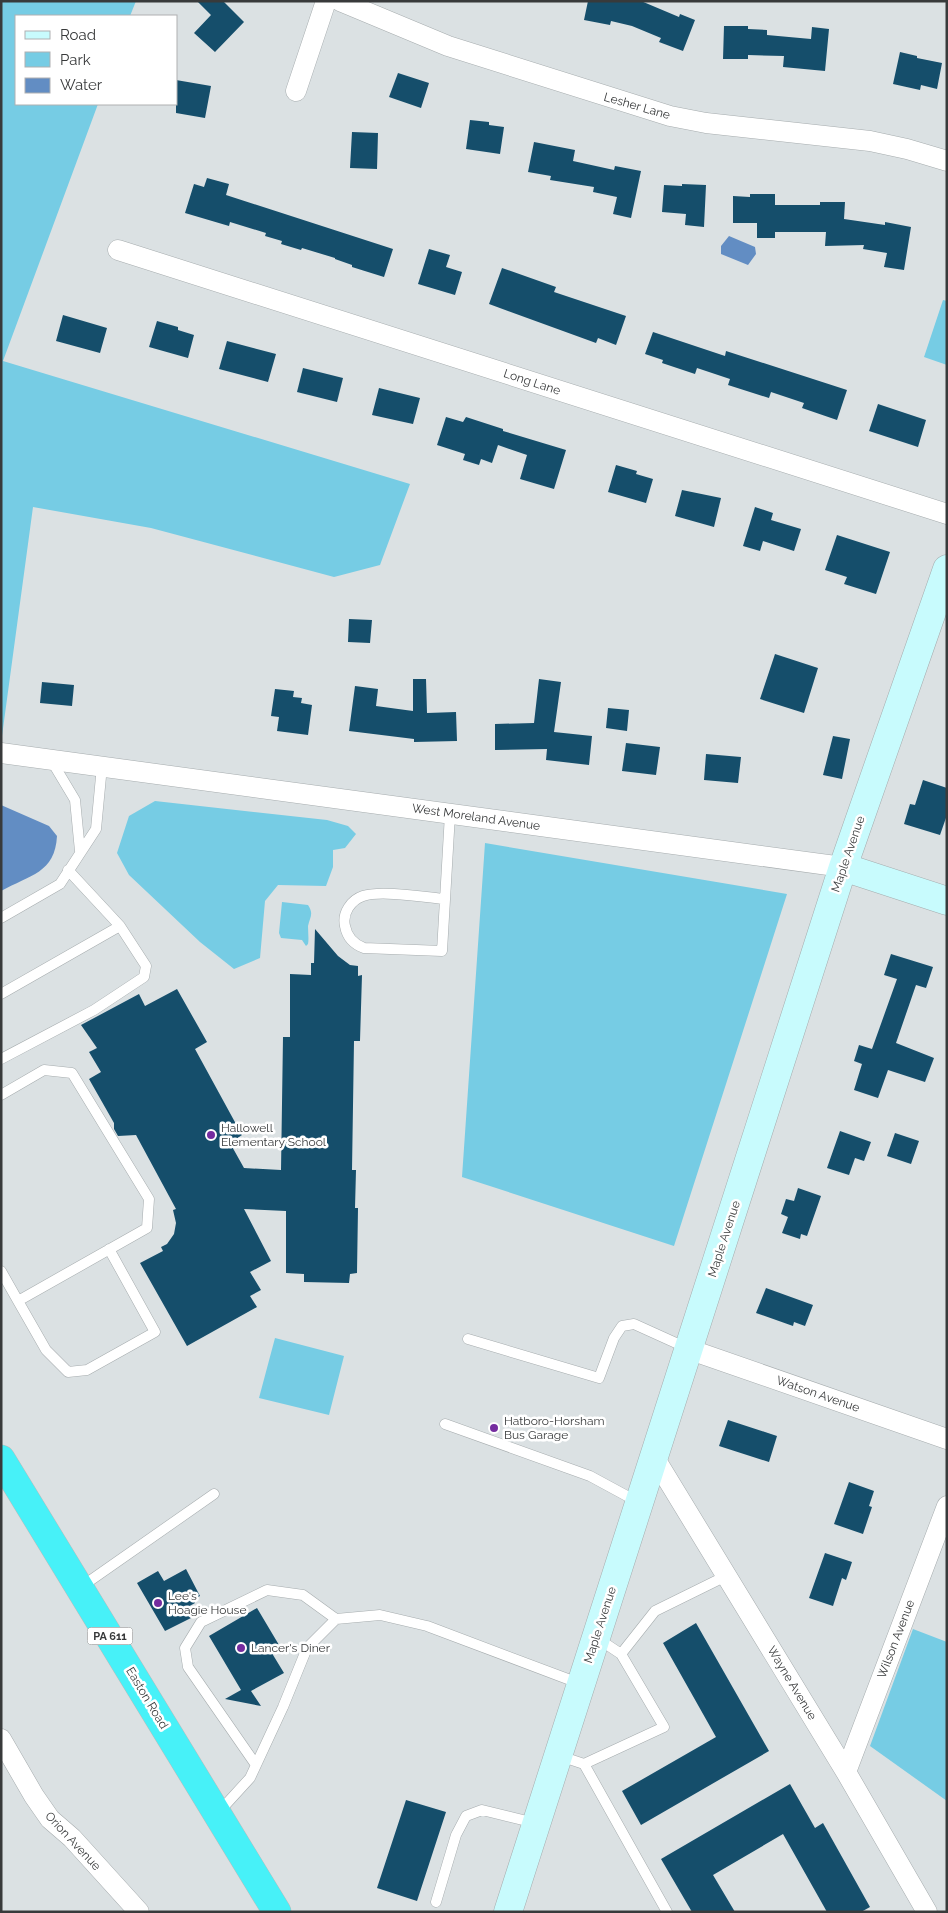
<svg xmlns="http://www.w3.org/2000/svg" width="948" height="1913" font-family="Raleway,sans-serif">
<rect width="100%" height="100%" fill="#dbe1e3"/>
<!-- green -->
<path fill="#76cce4" d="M 1,1 L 136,1 L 130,16 L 16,16 L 16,104 L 98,104 L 3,361 L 410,484 L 380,565 L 334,577 L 151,528 L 33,507 L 2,736 Z
M 943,300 L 947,301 L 947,365 L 924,357 Z
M 155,801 L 327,820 L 348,826 L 356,834 L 345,848 L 333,850 L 333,867 L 326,886 L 278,885 L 265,901 L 260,958 L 234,969 L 200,942 L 129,875 L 117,853 L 129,816 Z
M 485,843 L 787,894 L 674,1246 L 462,1177 Z
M 282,902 L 308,905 C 314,914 310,917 308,926 C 308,932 309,939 308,944 L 306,946 L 302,940 L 281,938 L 279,933 Z
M 275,1338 L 344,1356 L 329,1415 L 259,1398 Z
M 913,1629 L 947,1642 L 947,1801 L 870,1746 Z"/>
<!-- water -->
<path fill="#628dc3" d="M 729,236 L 755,247 L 756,254 L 748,265 L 721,254 L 721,246 Z
M 1,805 L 49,826 L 57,836 C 55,873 30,875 1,891 Z"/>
<!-- building -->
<path fill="#154e6b" d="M 197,1 L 223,1 L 244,22 L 215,52 L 194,33 L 211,15 Z
M 588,1 L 641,1 L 679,17 L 680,14 L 695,20 L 683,51 L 659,42 L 661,38 L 632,26 L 611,21 L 610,25 L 584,20 Z
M 724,26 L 748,26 L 748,29 L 767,30 L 767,35 L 811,39 L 812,27 L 829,29 L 825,71 L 783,67 L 784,56 L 748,55 L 748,59 L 723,59 Z
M 900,52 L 917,56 L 917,58 L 942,63 L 937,89 L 921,85 L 920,90 L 893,84 Z
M 398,73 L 429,83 L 421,108 L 389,97 Z
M 176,80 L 211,86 L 205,118 L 176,113 Z
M 470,120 L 489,122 L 489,125 L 504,127 L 500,154 L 466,149 Z
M 352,132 L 378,133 L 377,169 L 350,168 Z
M 534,142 L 575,150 L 573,161 L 614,170 L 615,166 L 641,171 L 631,218 L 613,214 L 617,197 L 593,192 L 594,187 L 550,180 L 551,176 L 528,172 Z
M 207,178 L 229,184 L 226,195 L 393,249 L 384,277 L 352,267 L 352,265 L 335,259 L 335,258 L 302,248 L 301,250 L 281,244 L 282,241 L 265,236 L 266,233 L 230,222 L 229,226 L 185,213 L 194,184 L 204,187 Z
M 682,184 L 706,185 L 704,227 L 685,225 L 686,214 L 662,212 L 664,185 L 682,186 Z
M 750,194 L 775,194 L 775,205 L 820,205 L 820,202 L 845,202 L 844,219 L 885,225 L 885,222 L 911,227 L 904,270 L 884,267 L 887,253 L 863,249 L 864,245 L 825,246 L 826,232 L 775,232 L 775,238 L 757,238 L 757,223 L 733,223 L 733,196 L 750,197 Z
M 429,249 L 450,255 L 446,267 L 462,272 L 455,295 L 418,284 Z
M 502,268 L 556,287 L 554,292 L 626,316 L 616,345 L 598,338 L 596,343 L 489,304 Z
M 63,315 L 107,328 L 100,353 L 56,341 Z
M 157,321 L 178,327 L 178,330 L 194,335 L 188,358 L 149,347 Z
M 653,332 L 725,356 L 726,351 L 847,390 L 837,420 L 802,408 L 804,403 L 771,392 L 769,398 L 728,385 L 730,379 L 697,368 L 695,374 L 662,363 L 663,360 L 645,354 Z
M 227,341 L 276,354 L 268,382 L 219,369 Z
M 303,368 L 343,378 L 337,402 L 297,392 Z
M 379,388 L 420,398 L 413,424 L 372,415 Z
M 878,404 L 926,420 L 918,447 L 869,431 Z
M 446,417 L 463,422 L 466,417 L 503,429 L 503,431 L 566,450 L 554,489 L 520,479 L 527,455 L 498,445 L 492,463 L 481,459 L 479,465 L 463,460 L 465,454 L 437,445 Z
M 616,465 L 637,471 L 636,474 L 653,479 L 646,503 L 608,492 Z
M 682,490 L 721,498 L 714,527 L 675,516 Z
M 755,507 L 773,513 L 771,520 L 801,529 L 794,551 L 763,541 L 760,551 L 743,546 Z
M 837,535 L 890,552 L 876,594 L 844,584 L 847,577 L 825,570 Z
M 349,619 L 372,620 L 370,643 L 348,642 Z
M 775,654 L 818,668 L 804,713 L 760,699 Z
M 413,679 L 426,679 L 427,713 L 456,712 L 457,741 L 414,742 L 414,739 L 349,731 L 355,686 L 378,689 L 376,706 L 413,711 Z
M 539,679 L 561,682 L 554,732 L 592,736 L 589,765 L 546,760 L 547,749 L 495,750 L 495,724 L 534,723 Z
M 42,682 L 74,685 L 72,706 L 40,703 Z
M 275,689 L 294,691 L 293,697 L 302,698 L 301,703 L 312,705 L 308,735 L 277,731 L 279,717 L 271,716 Z
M 608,708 L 629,710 L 627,731 L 606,728 Z
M 833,736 L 850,739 L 842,779 L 823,775 Z
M 626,743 L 660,747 L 656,775 L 622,771 Z
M 706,754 L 741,757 L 738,783 L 704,780 Z
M 923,780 L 947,788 L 947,815 L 940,835 L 904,824 L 910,804 L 915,805 Z
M 315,929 L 338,956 L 350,965 L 358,966 L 358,976 L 362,975 L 360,1041 L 354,1041 L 352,1170 L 356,1170 L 355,1208 L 358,1208 L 357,1273 L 350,1274 L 349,1283 L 304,1282 L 304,1274 L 286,1273 L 286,1211 L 244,1209 L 271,1261 L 250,1272 L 261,1290 L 250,1296 L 257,1307 L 187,1346 L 140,1263 L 163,1251 L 161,1247 L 167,1244 L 174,1234 L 176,1223 L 173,1210 L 176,1209 L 136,1135 L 118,1136 L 114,1129 L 114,1123 L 89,1079 L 101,1072 L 89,1052 L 97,1048 L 81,1025 L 139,994 L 145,1006 L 177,989 L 207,1042 L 195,1049 L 242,1135 L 230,1143 L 244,1168 L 281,1170 L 283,1037 L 290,1037 L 290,974 L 311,975 L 311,963 L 314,963 Z
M 891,954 L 933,967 L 926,988 L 916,985 L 896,1043 L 934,1058 L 925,1082 L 888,1070 L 878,1098 L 854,1090 L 862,1064 L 854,1061 L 859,1045 L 872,1049 L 897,979 L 884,975 Z
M 840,1131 L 871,1142 L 864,1161 L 855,1158 L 849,1175 L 827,1168 Z
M 895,1133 L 919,1141 L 911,1164 L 887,1156 Z
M 798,1188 L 821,1196 L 807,1236 L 801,1234 L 800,1239 L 782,1233 L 788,1217 L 781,1214 L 786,1199 L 794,1201 Z
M 766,1288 L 813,1305 L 805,1326 L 794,1322 L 793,1326 L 756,1313 Z
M 728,1420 L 777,1436 L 769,1462 L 719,1446 Z
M 849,1482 L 874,1491 L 869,1506 L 872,1507 L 863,1534 L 834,1524 Z
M 825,1553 L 852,1562 L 846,1580 L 842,1578 L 833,1606 L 809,1598 Z
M 186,1569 L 200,1596 L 194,1599 L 195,1603 L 186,1608 L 191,1618 L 165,1631 L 137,1583 L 158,1571 L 164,1581 Z
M 257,1608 L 279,1645 L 270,1650 L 284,1673 L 251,1691 L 261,1706 L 225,1699 L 241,1690 L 209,1636 Z
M 696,1623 L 769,1751 L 641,1825 L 622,1791 L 716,1737 L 663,1643 Z
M 790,1784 L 815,1828 L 823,1823 L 870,1907 L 861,1912 L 827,1912 L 783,1834 L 713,1875 L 735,1912 L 692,1912 L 661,1859 Z
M 406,1800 L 446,1812 L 417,1901 L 377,1888 Z"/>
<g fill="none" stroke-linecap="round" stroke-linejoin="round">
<defs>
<path id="lane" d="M 51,760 L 75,800 L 80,851
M 444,899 C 424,897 380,890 363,896 C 351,900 342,913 345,926 C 347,937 353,944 364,948 L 442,951 L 450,814
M 1,918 L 60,884 L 96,829 L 102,766
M 1,994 L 120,926 L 68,870
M 1,1059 L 94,1010 L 144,977 L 146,966 L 120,926
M 1,1095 L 44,1070 L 72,1073 L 149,1199 L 147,1228 L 18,1301 L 1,1271
M 18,1301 L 46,1350 L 68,1372 L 87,1370 L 155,1332 L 109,1249
M 468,1339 L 599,1378 L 614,1338 L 622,1326 L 634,1324 L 687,1348
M 445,1424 L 590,1476 L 638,1502
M 81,1587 L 214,1494
M 621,1654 L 655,1611 L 726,1576
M 560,1756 L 584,1764 L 664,1727 L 621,1654 L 597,1638
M 584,1764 L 667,1912
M 256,1765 L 188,1667 L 185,1648 L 201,1622 L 267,1590 L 303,1595 L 336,1619
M 218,1813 L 250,1778 L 283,1707 L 307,1648 L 336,1619 L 380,1615 L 427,1626 L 581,1684
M 436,1902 L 456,1835 L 466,1816 L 482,1810 L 535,1823"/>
<path id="street" d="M 340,1 L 448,46 L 670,116 L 706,123 L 870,141 L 907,149 L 947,161
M 296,91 L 326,1
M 118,250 L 947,514
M 1,753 L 843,867
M 688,1349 L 947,1439
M 654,1457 L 846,1772 L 927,1912
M 1,1739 L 34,1796 L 50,1819 L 72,1838 L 139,1912
M 846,1772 L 947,1506"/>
<path id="secondary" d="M 843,867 L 947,901
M 508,1912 L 843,867 L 947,569"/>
<path id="highway" d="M 1,1459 L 277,1912"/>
</defs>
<!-- lane casing -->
<use href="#lane" stroke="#a6acae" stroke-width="11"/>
<!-- street casing -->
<use href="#street" stroke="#a6acae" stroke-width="21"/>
<!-- secondary casing -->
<use href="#secondary" stroke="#a6acae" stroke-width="29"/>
<!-- highway casing -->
<use href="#highway" stroke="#bbbcbc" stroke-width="29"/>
<!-- lane -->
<use href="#lane" stroke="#fff" stroke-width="10"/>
<!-- street -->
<use href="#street" stroke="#fff" stroke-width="20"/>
<!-- secondary -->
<use href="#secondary" stroke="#c8fbfd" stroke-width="28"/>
<!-- highway -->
<use href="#highway" stroke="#47f1f8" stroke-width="28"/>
</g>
<!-- markers -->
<g fill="#742c9f" stroke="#fff" stroke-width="2">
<circle cx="211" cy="1135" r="5"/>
<circle cx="494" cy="1428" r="5"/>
<circle cx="158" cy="1603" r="5"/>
<circle cx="241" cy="1648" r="5"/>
</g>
<g text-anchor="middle" stroke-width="5" stroke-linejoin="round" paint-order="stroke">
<!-- shield labels -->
<rect fill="#fff" stroke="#747576" stroke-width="1" x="87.5" y="1627.5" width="45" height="17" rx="4"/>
<g font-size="11" font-weight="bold" fill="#383a3b">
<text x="110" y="1640">PA 611</text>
</g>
<!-- street labels -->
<g font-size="12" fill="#383a3b" stroke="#fff">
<text transform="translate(637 106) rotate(16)" y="4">Lesher Lane</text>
<text transform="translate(532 382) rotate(18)" y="4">Long Lane</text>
<text transform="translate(476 817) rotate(8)" y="4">West Moreland Avenue</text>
<text transform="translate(848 854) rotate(-71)" y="4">Maple Avenue</text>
<text transform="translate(724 1239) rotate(-72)" y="4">Maple Avenue</text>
<text transform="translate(818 1394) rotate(19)" y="4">Watson Avenue</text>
<text transform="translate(600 1625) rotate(-72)" y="4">Maple Avenue</text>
<text transform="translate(896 1639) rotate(-69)" y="4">Wilson Avenue</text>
<text transform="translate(792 1683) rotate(59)" y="4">Wayne Avenue</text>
<text transform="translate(147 1698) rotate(59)" y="4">Easton Road</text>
<text transform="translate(73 1841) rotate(47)" y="4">Orion Avenue</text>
</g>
<!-- poi labels -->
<g font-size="12" fill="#383a3b" stroke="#fff" text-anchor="start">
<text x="221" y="1132">Hallowell<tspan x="221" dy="14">Elementary School</tspan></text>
<text x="504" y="1425">Hatboro-Horsham<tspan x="504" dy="14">Bus Garage</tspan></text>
<text x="168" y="1600">Lee's<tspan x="168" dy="14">Hoagie House</tspan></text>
<text x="251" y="1652">Lancer's Diner</text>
</g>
</g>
<!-- border -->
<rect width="948" height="1913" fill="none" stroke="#383a3b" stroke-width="5"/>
<!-- legend -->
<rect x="15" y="15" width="162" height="90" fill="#ffffff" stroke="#afb0b1"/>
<rect x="25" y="31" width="25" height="8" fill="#c8fbfd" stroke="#afb0b1"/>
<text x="60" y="40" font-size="15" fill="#383a3b">Road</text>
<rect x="25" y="52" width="25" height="15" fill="#76cce4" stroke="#afb0b1"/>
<text x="60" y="65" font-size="15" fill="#383a3b">Park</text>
<rect x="25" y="78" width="25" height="15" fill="#628dc3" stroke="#afb0b1"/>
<text x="60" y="90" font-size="15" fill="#383a3b">Water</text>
</svg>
